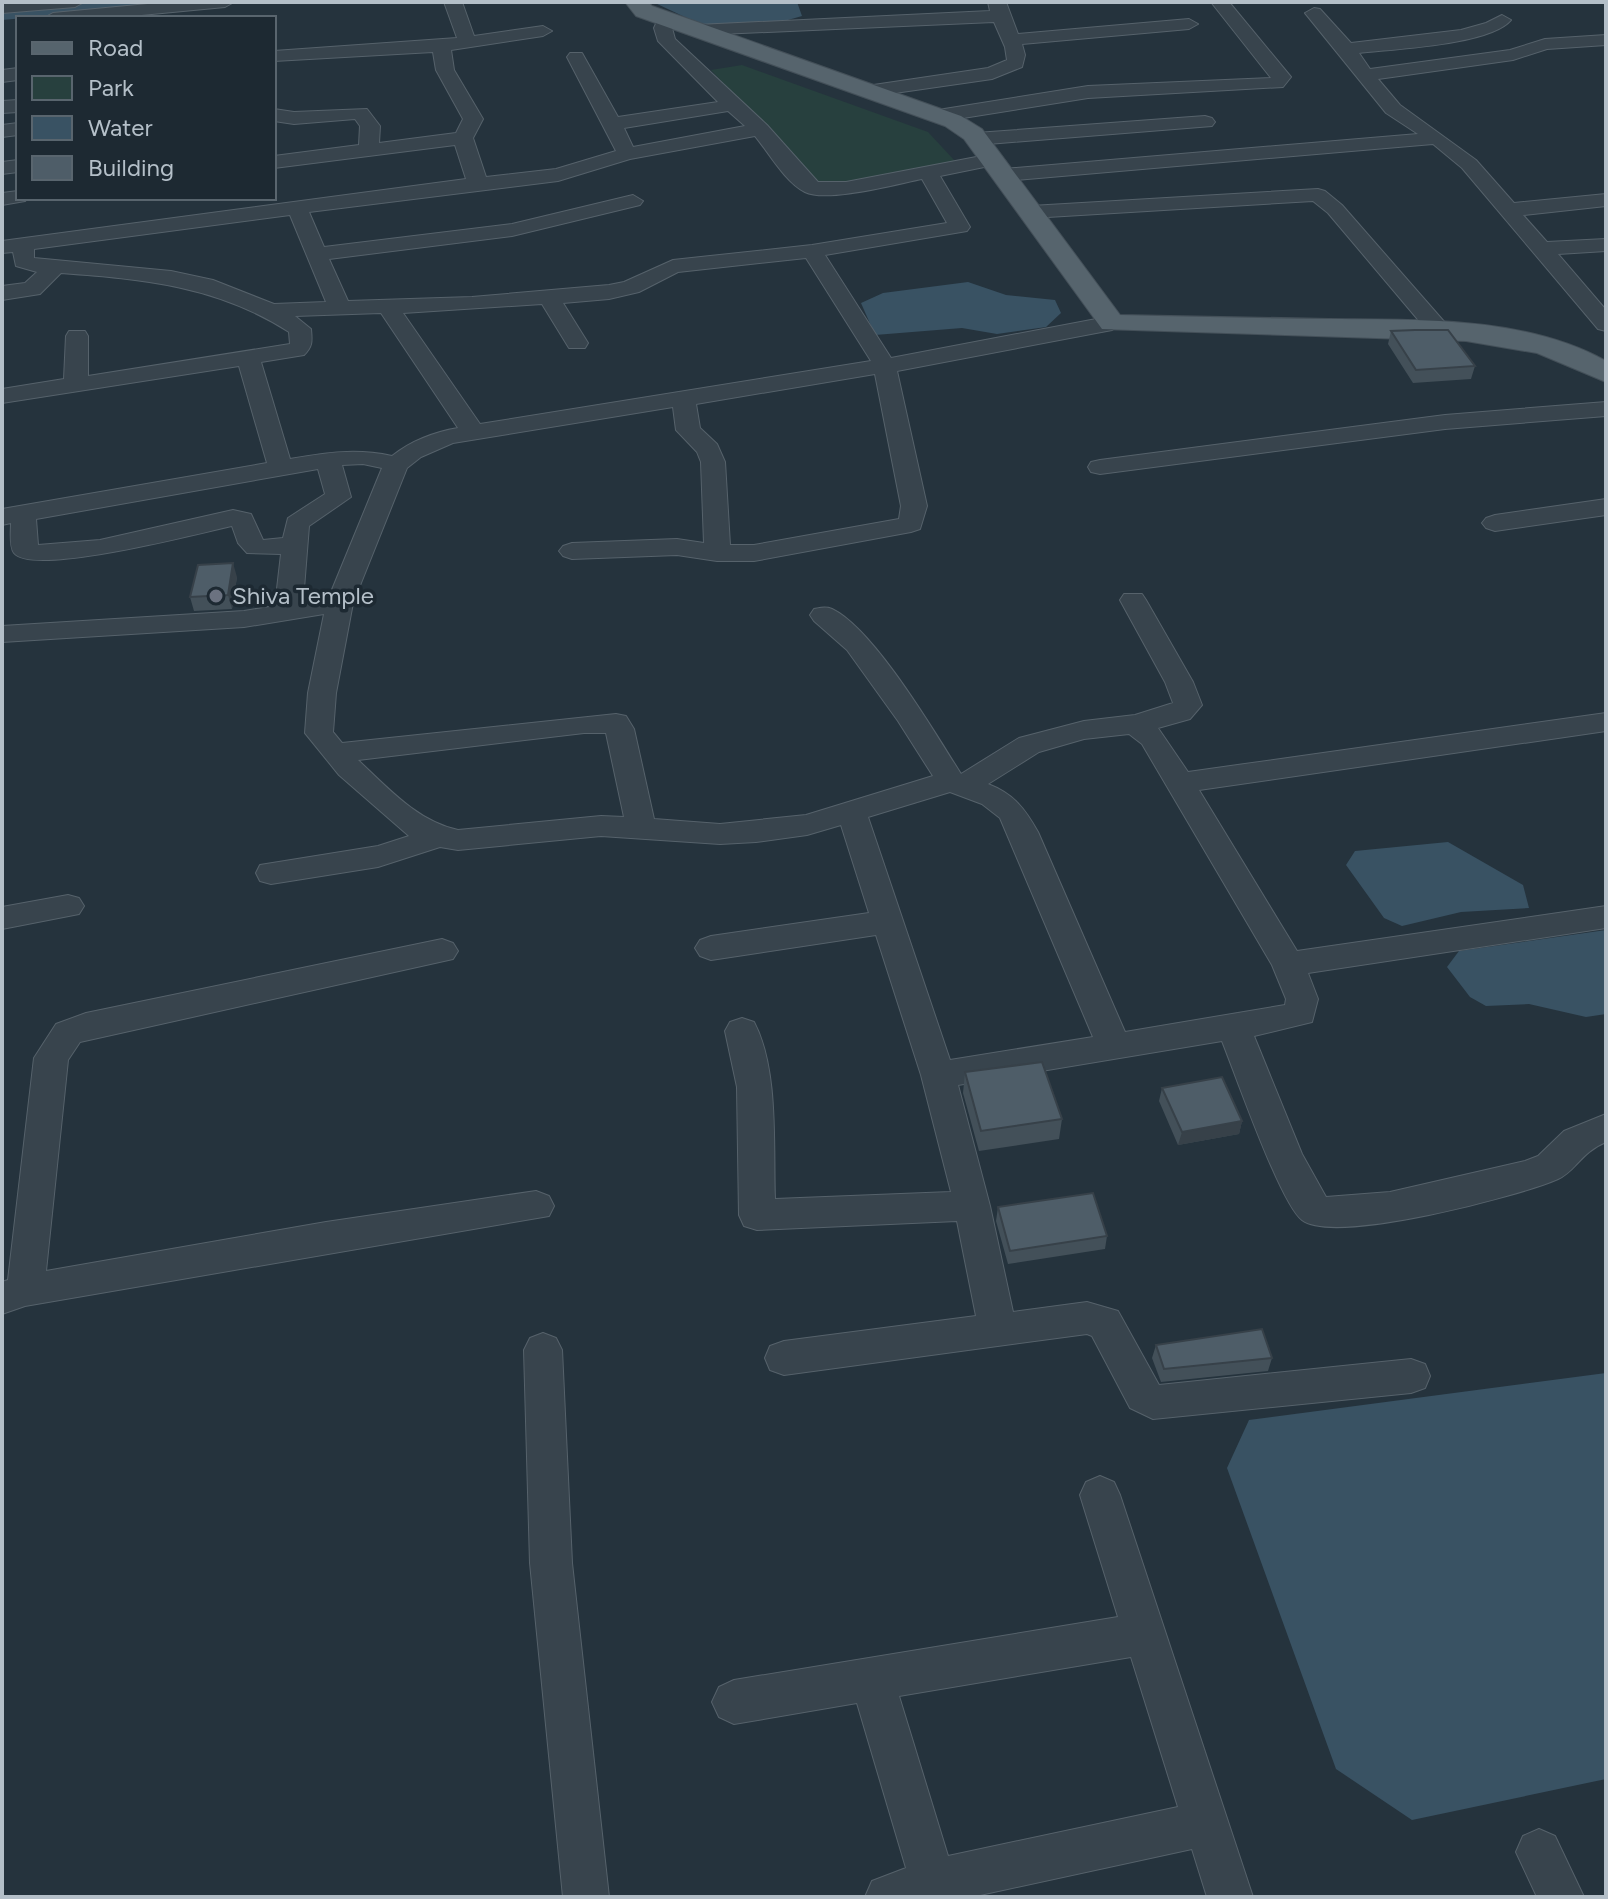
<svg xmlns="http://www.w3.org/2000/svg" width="1608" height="1899" font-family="Figtree,sans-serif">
<rect width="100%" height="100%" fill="#25333d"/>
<!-- green -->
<path fill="#27403e" d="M 742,65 L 928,132 L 955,161 L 851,182 L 817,183 L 711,70 Z"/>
<!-- water -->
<path fill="#395263" d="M 653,2 L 797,2 L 802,16 L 774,24 L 706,27 Z
M 968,282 L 1006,295 L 1055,300 L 1061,313 L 1046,327 L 997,334 L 962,328 L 875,335 L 861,303 L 883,293 Z
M 1448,842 L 1523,885 L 1529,908 L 1461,912 L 1402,926 L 1384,918 L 1346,865 L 1355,851 Z
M 1606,930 L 1606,1014 L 1586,1017 L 1529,1004 L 1486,1006 L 1470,997 L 1447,967 L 1459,951 Z
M 1606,1373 L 1606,1779 L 1412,1820 L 1336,1769 L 1227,1468 L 1249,1420 Z"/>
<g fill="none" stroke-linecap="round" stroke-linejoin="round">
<!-- canal -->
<path fill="#395263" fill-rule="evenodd" d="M 94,2 L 158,2 L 150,7 L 2,20 L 2,10 Z"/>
<defs>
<path id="minor" d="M 84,2 L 75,7 L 2,13 L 2,3 Z
M 169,2 L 234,2 L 225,7 L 110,18 L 44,18 L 53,13 Z
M 444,2 L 462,2 L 474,36 L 543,26 L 552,31 L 543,36 L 451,50 L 454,70 L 483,119 L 473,138 L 486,177 L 556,169 L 616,151 L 567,57 L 570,53 L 582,53 L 618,117 L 718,102 L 658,41 L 654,28 L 660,15 L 666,14 L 675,19 L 672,28 L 675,39 L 767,125 L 818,182 L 846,182 L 992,154 L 1002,160 L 999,164 L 940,176 L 970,227 L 967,231 L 825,255 L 891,358 L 1112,316 L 1123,323 L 1112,330 L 897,371 L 927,506 L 920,529 L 911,532 L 754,561 L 717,561 L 677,555 L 572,559 L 563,556 L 559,551 L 563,546 L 572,543 L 677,539 L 704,543 L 701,462 L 697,452 L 676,430 L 673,407 L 453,443 L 421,457 L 407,468 L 353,603 L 336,693 L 333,732 L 342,743 L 616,714 L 626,716 L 634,729 L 654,819 L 720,824 L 806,815 L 933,776 L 898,721 L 847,650 L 814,621 L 810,615 L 814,609 C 820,608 825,606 832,609 C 874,629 935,733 961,774 L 1019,738 L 1084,721 L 1135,715 L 1173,703 L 1165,682 L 1120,600 L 1124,594 L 1142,594 L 1146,600 L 1193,682 L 1202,705 L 1190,719 L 1158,728 L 1188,772 L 1606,713 L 1606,731 L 1199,790 L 1297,951 L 1606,906 L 1606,928 L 1308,973 L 1318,999 L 1312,1022 L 1254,1036 L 1302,1154 L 1326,1197 L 1390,1192 L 1525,1161 L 1538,1156 L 1564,1131 L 1606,1114 L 1606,1142 C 1581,1152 1576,1171 1558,1179 C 1520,1196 1334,1245 1302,1220 C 1280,1203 1235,1073 1222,1041 L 958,1085 L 990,1206 L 1013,1312 L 1087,1302 L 1118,1311 L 1159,1385 L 1411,1359 L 1425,1364 L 1430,1376 L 1425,1388 L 1411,1393 L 1153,1419 L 1130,1408 L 1092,1336 L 1087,1334 L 784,1375 L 770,1370 L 765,1358 L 770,1346 L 784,1341 L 976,1316 L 957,1221 L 757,1230 L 744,1226 L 739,1215 L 737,1087 L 725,1031 L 730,1022 L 742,1018 L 754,1022 C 779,1069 773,1147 775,1199 L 951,1192 L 921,1075 L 876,935 L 711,960 L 700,956 L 695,948 L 700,940 L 711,936 L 869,913 L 841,825 L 807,835 L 756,842 L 720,844 L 601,836 L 458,850 L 440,847 L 378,867 L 271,884 L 260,881 L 256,873 L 260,865 L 378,846 L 409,836 L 339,775 L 305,733 L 308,693 L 324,614 L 244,627 L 2,642 L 2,626 L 244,611 L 275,606 L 281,554 L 247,553 L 238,543 L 232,526 C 200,533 33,577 14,553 C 9,546 11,532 11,523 L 2,525 L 2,509 L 267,463 L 239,366 L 2,403 L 2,389 L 64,379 L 66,336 L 69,331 L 85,331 L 88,336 L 88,376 L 290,344 L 289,332 C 218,286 143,279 61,273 L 40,294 L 2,300 L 2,286 L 25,283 L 37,272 L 16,266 L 13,252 L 2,253 L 2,241 L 466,179 L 455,145 L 274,168 L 274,156 L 359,145 L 360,126 L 355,119 L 294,124 L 274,121 L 274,109 L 294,112 L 367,109 L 380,126 L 379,143 L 456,133 L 463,119 L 436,70 L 433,52 L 274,61 L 274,51 L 457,38 ZM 728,111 L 745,126 L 633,147 L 624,128 ZM 755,136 C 769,153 785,182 805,192 C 827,203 896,184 922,179 L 947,223 L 812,245 L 673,260 L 624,282 L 609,285 L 472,297 L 348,301 L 329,259 L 512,236 L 640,205 L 643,201 L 633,195 L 512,224 L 324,247 L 309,212 L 558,181 L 630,159 ZM 290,215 L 326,302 L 274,304 L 213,280 L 171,271 L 34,258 L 34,249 ZM 806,258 L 871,361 L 480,424 L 403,313 L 542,304 L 569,348 L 585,348 L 588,343 L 563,303 L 609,299 L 639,292 L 678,272 ZM 381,313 L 458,428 C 434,432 411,441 392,456 C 355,448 326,453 290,459 L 261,362 L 304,355 C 313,346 312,341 311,329 L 295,316 ZM 875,374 L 901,506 L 899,519 L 754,545 L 730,545 L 725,462 L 717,444 L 700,428 L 696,404 ZM 363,464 L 382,468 L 329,597 L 303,601 L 309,526 L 351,497 L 342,465 ZM 318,469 L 325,494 L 288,518 L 283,538 L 263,540 L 251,514 L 233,510 L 100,540 L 38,545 L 36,519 ZM 584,733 L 606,733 L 624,817 L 601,816 L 458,830 C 417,821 388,788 358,760 ZM 1129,734 L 1142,744 L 1272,965 L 1286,999 L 1285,1005 L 1125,1032 L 1038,832 C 1025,809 1014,794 988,784 L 1039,752 L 1084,739 ZM 950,792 L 982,804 L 1000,818 L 1093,1037 L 950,1060 L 868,817 Z
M 988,2 L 1006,2 L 1018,34 L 1189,19 L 1198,24 L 1189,29 L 1022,44 L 1025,55 L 1022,67 L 992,79 L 867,97 L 858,91 L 860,87 L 988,68 L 1007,60 L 1005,47 L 994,22 L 697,35 L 688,30 L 697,25 L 990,11 Z
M 1211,2 L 1229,2 L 1291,77 L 1283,87 L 1088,98 L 938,122 L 928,116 L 938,110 L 1088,86 L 1271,78 Z
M 1314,8 L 1320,9 L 1351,43 L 1461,30 L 1486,23 L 1502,15 L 1511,20 C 1490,45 1393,49 1359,53 L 1370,69 L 1510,50 L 1545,39 L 1606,35 L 1606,45 L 1547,49 L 1513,60 L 1378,79 L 1400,105 L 1476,160 L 1514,203 L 1606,194 L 1606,206 L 1523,215 L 1547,242 L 1606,239 L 1606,251 L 1558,254 L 1606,310 L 1606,331 L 1598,329 L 1462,168 L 1433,144 L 1003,181 L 993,175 L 1003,169 L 1418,134 L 1386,113 L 1305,13 Z
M 18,68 L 18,80 L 2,82 L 2,70 Z
M 18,100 L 18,112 L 2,113 L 2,101 Z
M 1205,116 L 1212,118 L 1215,122 L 1212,126 L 976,145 L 966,139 L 976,133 Z
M 18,123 L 18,135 L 2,137 L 2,125 Z
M 18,160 L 18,172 L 2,174 L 2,162 Z
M 1318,189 L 1325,191 L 1342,205 L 1447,325 L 1450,330 L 1447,335 L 1431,335 L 1328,213 L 1313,201 L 1031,218 L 1021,212 L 1031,206 Z
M 18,191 L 18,198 L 28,198 L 25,201 L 2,205 L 2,193 Z
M 1606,402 L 1606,416 L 1445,429 L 1100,474 L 1091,472 L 1088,467 L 1091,462 L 1100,460 L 1445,415 Z
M 1606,499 L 1606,515 L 1495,531 L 1486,528 L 1482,523 L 1486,518 L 1495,515 Z
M 68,895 L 79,898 L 84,906 L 79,914 L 2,929 L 2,907 Z
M 442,939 L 453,943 L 458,951 L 453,959 L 80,1042 L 68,1060 L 46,1271 L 326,1222 L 536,1191 L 549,1196 L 554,1206 L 549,1216 L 25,1306 L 2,1314 L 2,1282 L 8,1280 L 34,1058 L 56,1024 L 86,1013 Z
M 543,1333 L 556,1338 L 562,1350 L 572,1563 L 609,1897 L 563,1897 L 530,1563 L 524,1350 L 530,1338 Z
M 1100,1476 L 1114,1482 L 1120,1495 L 1253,1897 L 1207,1897 L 1192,1849 L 971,1897 L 865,1897 L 872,1881 L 906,1868 L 857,1703 L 734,1724 L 719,1717 L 712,1702 L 719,1687 L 734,1680 L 1118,1617 L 1080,1495 L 1086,1482 ZM 1131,1657 L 1178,1807 L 948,1856 L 899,1696 Z
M 1539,1829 L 1555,1836 L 1584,1897 L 1537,1897 L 1516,1852 L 1523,1836 Z"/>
<path id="major" d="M 625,2 L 648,2 L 652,6 L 961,116 L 982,129 L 1120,315 C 1190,317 1260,318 1329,319 C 1420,320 1525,316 1606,361 L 1606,382 L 1537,353 L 1466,341 L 1102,329 L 964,139 L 945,126 L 636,16 Z"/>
</defs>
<!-- minor casing -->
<use href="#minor" stroke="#56626b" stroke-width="2"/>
<!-- major casing -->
<use href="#major" stroke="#445059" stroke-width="2"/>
<!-- minor -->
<use href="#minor" fill="#38444d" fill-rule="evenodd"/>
<!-- major -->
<use href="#major" fill="#56646d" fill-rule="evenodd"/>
</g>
<!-- wall -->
<path fill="#435059" d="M 1391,331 L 1475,366 L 1471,379 L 1413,383 L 1388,344 Z
M 237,577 L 232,609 L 194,611 L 190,597 Z
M 965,1072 L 1062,1119 L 1059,1139 L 979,1151 L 963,1093 Z
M 1162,1088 L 1242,1121 L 1239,1134 L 1178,1145 L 1159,1101 Z
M 998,1207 L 1107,1236 L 1105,1249 L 1008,1264 L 996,1221 Z
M 1156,1345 L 1272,1358 L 1268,1371 L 1161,1382 L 1152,1358 Z"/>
<!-- shaded-wall -->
<path fill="#374149" d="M 233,563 L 237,577 L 232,609 L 228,595 Z
M 1242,1121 L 1239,1134 L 1178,1145 L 1182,1132 Z"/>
<!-- building -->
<path fill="#4e5d68" stroke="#374149" stroke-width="2" d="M 1415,330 L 1448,330 L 1475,366 L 1416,370 L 1391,331 Z
M 233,563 L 228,595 L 190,597 L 198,565 Z
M 1042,1062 L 1062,1119 L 981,1131 L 965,1072 Z
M 1222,1077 L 1242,1121 L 1182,1132 L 1162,1088 Z
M 1093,1193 L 1107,1236 L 1010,1251 L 998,1207 Z
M 1262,1329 L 1272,1358 L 1164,1369 L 1156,1345 Z"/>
<!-- markers -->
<circle fill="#6b7280" stroke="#1d2932" stroke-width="3" cx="216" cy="596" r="8"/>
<g text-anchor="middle" stroke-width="7" stroke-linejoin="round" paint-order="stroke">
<!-- poi labels -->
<g font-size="24" fill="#b4bfc8" stroke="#1d2932" text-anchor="start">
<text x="232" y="604">Shiva Temple</text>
</g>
</g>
<!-- border -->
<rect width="1608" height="1899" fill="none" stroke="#b4bfc8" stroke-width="8"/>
<!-- legend -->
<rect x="16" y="16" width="260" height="184" fill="#1d2932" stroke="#59656e" stroke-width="2"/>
<rect x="32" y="42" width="40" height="12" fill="#56646d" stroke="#59656e" stroke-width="2"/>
<text x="88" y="56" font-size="24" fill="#b4bfc8">Road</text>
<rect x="32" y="76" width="40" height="24" fill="#27403e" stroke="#59656e" stroke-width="2"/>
<text x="88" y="96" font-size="24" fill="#b4bfc8">Park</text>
<rect x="32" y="116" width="40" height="24" fill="#395263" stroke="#59656e" stroke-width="2"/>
<text x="88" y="136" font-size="24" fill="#b4bfc8">Water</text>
<rect x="32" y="156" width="40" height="24" fill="#4e5d68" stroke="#59656e" stroke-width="2"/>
<text x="88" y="176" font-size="24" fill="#b4bfc8">Building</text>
</svg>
